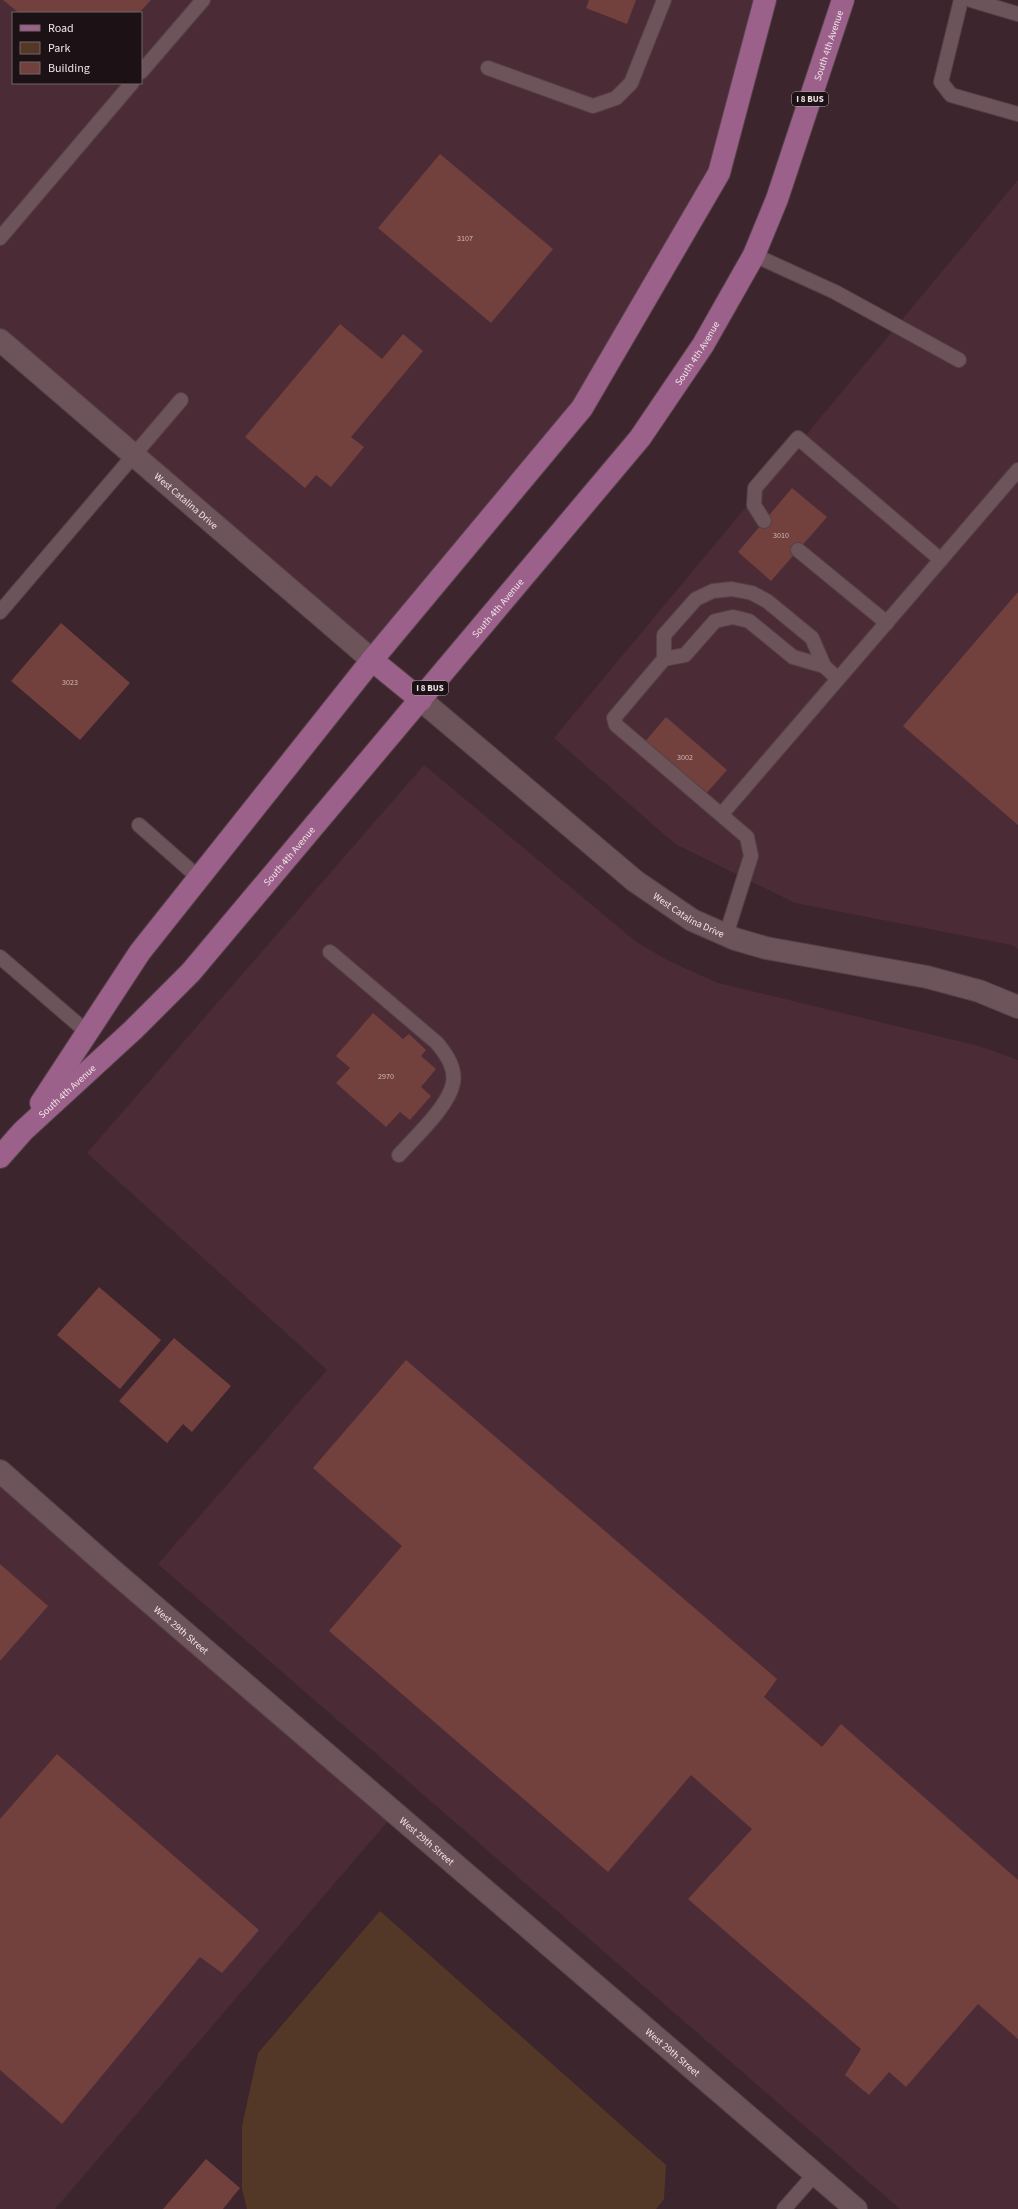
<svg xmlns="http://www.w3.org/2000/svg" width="1018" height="2209" font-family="'Source Sans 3',sans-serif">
<rect width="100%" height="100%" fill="#3c252c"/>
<!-- built -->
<path fill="#4b2c36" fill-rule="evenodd" d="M 0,0 L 765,0 L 719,173 L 582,408 L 372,660 L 0,340 ZM 13,13 L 141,13 L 141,83 L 13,83 Z
M 1018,180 L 1018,949 L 1012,945 L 795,903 L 675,844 L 554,738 Z
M 424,765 L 635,941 L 669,961 L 718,983 L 979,1046 L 1018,1060 L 1018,2209 L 900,2209 L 158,1564 L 327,1370 L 87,1153 Z
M 0,1469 L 395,1813 L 55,2209 L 0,2209 Z"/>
<!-- green -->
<path fill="#543827" d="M 380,1911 L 666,2165 L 664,2199 L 656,2209 L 247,2209 L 242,2189 L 242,2126 L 258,2053 Z"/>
<!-- building -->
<path fill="#73413d" d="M 3,0 L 151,0 L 139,13 L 19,13 Z
M 589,0 L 636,0 L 627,24 L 586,8 Z
M 440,154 L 553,249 L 491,323 L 378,228 Z
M 340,324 L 382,359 L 403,334 L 423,351 L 351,437 L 364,447 L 331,487 L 316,475 L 305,488 L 245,437 Z
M 792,488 L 827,517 L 771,581 L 738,552 Z
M 1018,592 L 1018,825 L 903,726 Z
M 61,623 L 130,683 L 80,740 L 11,681 Z
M 666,717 L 727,770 L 703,797 L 643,744 Z
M 373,1013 L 403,1039 L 409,1034 L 426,1050 L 421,1056 L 436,1069 L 421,1087 L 431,1096 L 410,1120 L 400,1112 L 386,1127 L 336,1083 L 350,1068 L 336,1056 Z
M 99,1287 L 161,1340 L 120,1389 L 57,1335 Z
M 174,1338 L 231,1386 L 192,1432 L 183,1424 L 167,1443 L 119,1401 Z
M 406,1360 L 777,1679 L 764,1697 L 822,1747 L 841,1724 L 1018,1880 L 1018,2039 L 978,2004 L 906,2087 L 889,2072 L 869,2095 L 845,2075 L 861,2049 L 688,1899 L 752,1829 L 691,1775 L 608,1872 L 329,1631 L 402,1546 L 313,1468 Z
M 0,1564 L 48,1606 L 0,1661 Z
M 57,1754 L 259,1930 L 222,1973 L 200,1957 L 62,2124 L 0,2070 L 0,1819 Z
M 206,2159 L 240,2188 L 223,2209 L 163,2209 Z"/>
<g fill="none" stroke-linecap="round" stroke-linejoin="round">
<defs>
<path id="service" d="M 961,0 L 941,82 L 951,95 L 1018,114
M 971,0 L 1018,14
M 488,68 L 593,106 L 616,98 L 631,83 L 664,0
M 141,72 L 203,0
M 0,238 L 132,83
M 754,255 L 835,292 L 959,360
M 764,521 L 754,505 L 755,488 L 798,438 L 941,560
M 798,550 L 887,623
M 0,612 L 181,400
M 664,659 L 664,635 L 696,599 L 713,591 L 732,589 L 752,593 L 767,601 L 812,638 L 824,666
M 721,815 L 1018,470
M 139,825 L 199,878
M 726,935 L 751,856 L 747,837 L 616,725 L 614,718 L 664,659 L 685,655 L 715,621 L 733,617 L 749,621 L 793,657 L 824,666 L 838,679
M 330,952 L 437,1043 C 446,1054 456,1068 453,1083 C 449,1106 415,1137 399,1155
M 0,957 L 88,1033
M 784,2209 L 815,2174"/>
<g id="minor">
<path id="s1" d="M 0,340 L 372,660"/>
<path id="s2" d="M 0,1471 L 111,1569 L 856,2209"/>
</g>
<g id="tertiary">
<path id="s3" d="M 421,700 L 635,881 L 692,920 L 735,939 L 766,948 L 927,977 L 979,991 L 1018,1007"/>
</g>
<g id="primary">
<path d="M 372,660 L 421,700"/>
<path d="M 41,1103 L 140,952 L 372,660 L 582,408 L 719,173 L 765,0"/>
<path id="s4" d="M 0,1157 L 23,1131 L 133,1030 L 191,972 L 640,438 L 703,345 L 754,255 L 777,199 L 843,0"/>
</g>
</defs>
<!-- service casing -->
<use href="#service" stroke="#554147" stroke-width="16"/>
<!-- minor casing -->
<use href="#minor" stroke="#554147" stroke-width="24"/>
<!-- tertiary casing -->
<use href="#tertiary" stroke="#554147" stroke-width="24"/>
<!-- primary casing -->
<use href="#primary" stroke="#554147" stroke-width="24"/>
<!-- service -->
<use href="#service" stroke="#6d535a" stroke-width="14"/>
<!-- minor -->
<use href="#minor" stroke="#6d535a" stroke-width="22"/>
<!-- tertiary -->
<use href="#tertiary" stroke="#6d535a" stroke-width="22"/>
<!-- primary -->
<use href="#primary" stroke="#9b618b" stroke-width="22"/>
</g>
<g text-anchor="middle" stroke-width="4" stroke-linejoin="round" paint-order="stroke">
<!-- number labels -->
<g font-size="8" fill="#d2babc">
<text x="465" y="241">3107</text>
<text x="781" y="538">3010</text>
<text x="70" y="685">3023</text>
<text x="685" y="760">3002</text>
<text x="386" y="1079">2970</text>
</g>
<!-- shield labels -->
<g fill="#1c1215" stroke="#b2a4a7" stroke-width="1">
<rect x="792" y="92" width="36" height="14" rx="3"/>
<rect x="412" y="681" width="36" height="14" rx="3"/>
</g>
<g font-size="9" font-weight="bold" fill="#f2e2e6">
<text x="810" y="102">I 8 BUS</text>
<text x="430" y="691">I 8 BUS</text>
</g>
<!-- street labels -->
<g font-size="10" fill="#f2e2e6" stroke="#1c1215">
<text dy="4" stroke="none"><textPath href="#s4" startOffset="1402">South 4th Avenue</textPath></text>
<text dy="4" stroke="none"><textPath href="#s4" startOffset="1066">South 4th Avenue</textPath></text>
<text dy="4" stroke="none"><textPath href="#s1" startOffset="246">West Catalina Drive</textPath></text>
<text dy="4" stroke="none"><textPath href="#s4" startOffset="742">South 4th Avenue</textPath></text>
<text dy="4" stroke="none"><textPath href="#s4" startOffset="418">South 4th Avenue</textPath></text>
<text dy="4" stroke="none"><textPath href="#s3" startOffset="344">West Catalina Drive</textPath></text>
<text dy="4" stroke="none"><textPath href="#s4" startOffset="94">South 4th Avenue</textPath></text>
<text dy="4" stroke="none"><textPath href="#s2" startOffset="241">West 29th Street</textPath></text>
<text dy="4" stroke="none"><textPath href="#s2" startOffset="565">West 29th Street</textPath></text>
<text dy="4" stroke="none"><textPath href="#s2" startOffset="889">West 29th Street</textPath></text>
</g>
</g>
<!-- legend -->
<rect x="12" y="12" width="130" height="72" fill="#1c1215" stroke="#726569"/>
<rect x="20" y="25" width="20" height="6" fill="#9b618b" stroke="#726569"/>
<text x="48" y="32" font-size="12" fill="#f2e2e6">Road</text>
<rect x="20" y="42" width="20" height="12" fill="#543827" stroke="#726569"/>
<text x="48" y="52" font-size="12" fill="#f2e2e6">Park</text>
<rect x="20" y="62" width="20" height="12" fill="#73413d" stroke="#726569"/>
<text x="48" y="72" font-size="12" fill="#f2e2e6">Building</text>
</svg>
